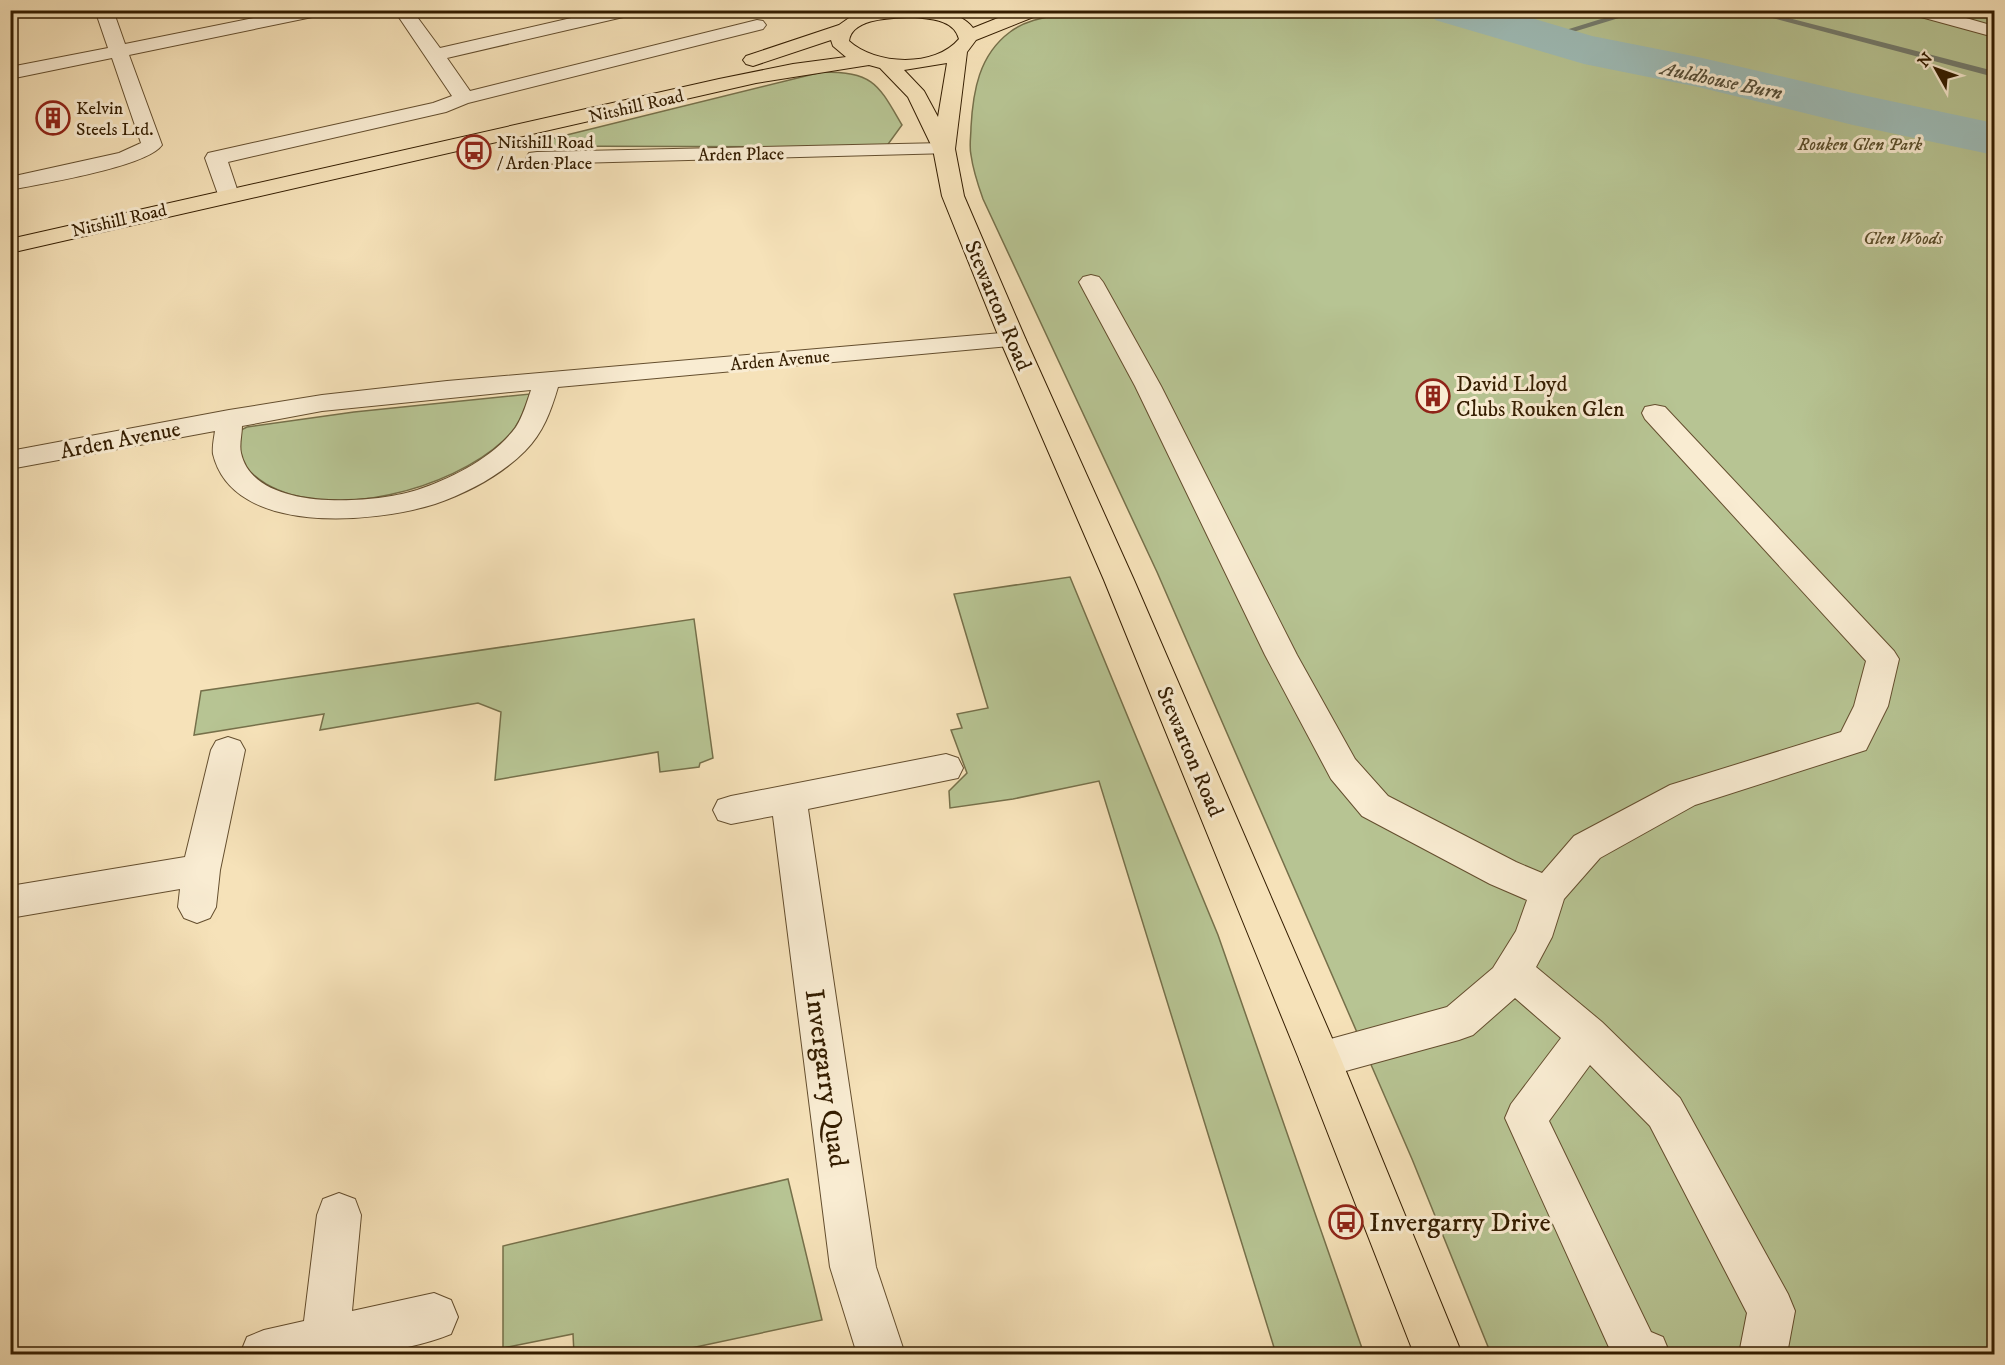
<svg xmlns="http://www.w3.org/2000/svg" width="2005" height="1365" font-family="'IM FELL DW Pica',serif">
<rect width="100%" height="100%" fill="#f6e2b9"/>
<filter id="stains"><feTurbulence type="fractalNoise" baseFrequency=".00333" numOctaves="4"/><feColorMatrix values="0 0 0 0 .2 0 0 0 0 .09 0 0 0 0 .02 0 0 0 .5 -.17"/></filter>
<radialGradient id="worn" r=".72"><stop offset=".6" stop-color="#630" stop-opacity="0"/><stop offset="1" stop-color="#630" stop-opacity=".3"/></radialGradient>
<!-- green -->
<path fill="#b7c493" stroke="#76704a" stroke-width="1.5" d="M 1076,11 L 1994,11 L 1994,1354 L 1491,1354 L 1412,1159 L 1157,572 L 983,199 C 978,185 973,170 971,155 C 969,146 971,136 971,127 C 973,91 979,55 1010,32 C 1028,18 1055,16 1076,11 Z
M 822,72 C 874,72 878,84 902,125 L 886,147 L 522,146 Z
M 530,394 C 524,412 518,428 503,441 C 451,489 331,522 266,484 C 255,477 243,468 238,455 C 236,449 237,439 237,432 L 247,427 L 354,412 Z
M 1070,577 L 1218,935 L 1364,1354 L 1276,1354 L 1099,781 L 1013,799 L 950,808 L 949,791 L 967,773 L 951,730 L 962,728 L 957,714 L 988,708 L 954,594 Z
M 694,619 L 713,758 L 700,763 L 699,767 L 660,772 L 658,752 L 495,780 L 501,712 L 478,703 L 320,730 L 324,714 L 194,735 L 201,691 Z
M 788,1179 L 822,1320 L 663,1354 L 574,1354 L 573,1334 L 503,1348 L 503,1246 Z"/>
<g fill="none" stroke-linecap="round" stroke-linejoin="round">
<!-- stream -->
<path fill="#747c6e" fill-rule="evenodd" d="M 1630,10 L 1645,10 L 1547,40 L 1540,38 Z
M 1742,10 L 1758,10 L 1994,71 L 1994,77 Z"/>
<!-- river -->
<path fill="#9ebcb7" fill-rule="evenodd" d="M 1429,10 L 1505,10 L 1592,36 L 1698,57 L 1853,93 L 1994,123 L 1994,155 L 1853,125 L 1698,87 L 1584,64 L 1435,20 Z"/>
<defs>
<path id="minor" d="M 95,10 L 113,10 L 125,44 L 293,10 L 331,10 L 322,15 L 129,55 L 162,145 C 147,167 40,184 10,190 L 10,177 L 119,153 L 141,143 L 112,58 L 10,79 L 10,67 L 108,48 Z
M 394,10 L 412,10 L 440,48 L 606,10 L 641,10 L 632,15 L 447,58 L 470,91 L 757,20 L 763,21 L 766,25 L 763,29 L 468,103 L 446,112 L 228,162 L 239,195 L 236,200 L 228,202 L 220,200 L 205,158 L 208,153 L 433,103 L 452,96 Z
M 1907,10 L 1938,10 L 1994,26 L 1994,37 L 1910,14 Z
M 944,143 L 951,145 L 955,149 L 951,153 L 537,164 L 529,163 L 526,158 L 529,153 L 537,152 Z
M 1091,275 L 1099,277 L 1103,282 L 1161,386 L 1297,655 L 1355,759 L 1388,796 L 1516,862 L 1542,873 L 1574,836 L 1670,785 L 1841,732 L 1854,706 L 1866,661 L 1645,419 L 1642,413 L 1645,407 L 1655,405 L 1665,407 L 1894,651 L 1899,659 L 1888,706 L 1866,750 L 1695,805 L 1600,858 L 1564,899 L 1552,937 L 1536,967 L 1602,1022 L 1680,1098 L 1788,1294 L 1795,1311 L 1787,1354 L 1739,1354 L 1747,1313 L 1650,1126 L 1590,1065 L 1549,1121 L 1651,1332 L 1663,1337 L 1670,1354 L 1612,1354 L 1505,1118 L 1511,1104 L 1561,1038 L 1515,998 L 1473,1035 L 1459,1040 L 1320,1078 L 1305,1072 L 1299,1059 L 1305,1046 L 1447,1007 L 1493,968 L 1516,931 L 1527,900 L 1490,884 L 1362,816 L 1331,779 L 1265,655 L 1135,386 L 1079,282 L 1083,277 Z
M 1013,332 L 1022,335 L 1026,340 L 1022,345 L 558,387 C 551,411 543,433 525,451 C 501,475 467,493 435,504 C 375,523 233,537 213,454 C 212,447 214,438 215,431 L 10,469 L 10,451 L 229,410 L 322,395 L 447,381 ZM 531,390 C 527,402 523,416 516,427 C 493,458 452,478 417,490 C 373,504 254,513 241,453 C 239,445 242,434 242,426 L 322,411 Z
M 228,737 L 240,741 L 245,750 L 220,870 L 216,907 L 210,918 L 197,923 L 184,918 L 178,907 L 180,889 L 10,918 L 10,886 L 185,857 L 211,750 L 216,741 Z
M 946,754 L 958,758 L 963,768 L 958,778 L 808,809 L 876,1267 L 905,1354 L 857,1354 L 830,1267 L 773,816 L 731,824 L 718,820 L 713,810 L 718,800 L 731,796 Z
M 339,1193 L 355,1199 L 361,1215 L 352,1311 L 434,1293 L 451,1300 L 458,1317 L 451,1334 C 384,1361 311,1354 240,1354 L 247,1337 L 264,1330 L 304,1321 L 317,1215 L 323,1199 Z"/>
<path id="major" d="M 870,10 C 901,10 953,2 973,28 L 1018,10 L 1044,10 L 1041,14 L 976,40 L 967,52 L 955,149 L 964,196 L 1026,340 L 1134,580 L 1341,1059 L 1462,1354 L 1414,1354 L 1299,1059 L 1104,580 L 1000,340 L 942,196 L 933,149 L 908,97 L 880,68 L 869,65 L 756,83 L 10,253 L 10,239 L 719,79 L 793,64 L 846,57 L 833,46 L 831,40 L 753,66 L 746,64 L 743,60 L 746,56 L 839,25 L 849,18 ZM 913,17 C 930,19 954,19 959,39 C 935,68 875,65 849,41 C 852,17 895,18 913,17 ZM 947,63 L 938,117 L 924,91 L 904,70 Z"/>
</defs>
<!-- minor casing -->
<use href="#minor" stroke="#644e2e" stroke-width="2"/>
<!-- major casing -->
<use href="#major" stroke="#341d00" stroke-width="2"/>
<!-- minor -->
<use href="#minor" fill="#f9ecd2" fill-rule="evenodd"/>
<!-- major -->
<use href="#major" fill="#f6e2b9" fill-rule="evenodd"/>
</g>
<!-- icons -->
<defs>
<symbol id="building-ring" viewBox="-11 -11 22 22"><circle r="9.5" fill="#f9ecd2" stroke="#8f2418" stroke-width="1.5"/><path d="M-4-6H4V6H1V3H-1V6H-4ZM-2.5-4.3h1.7v1.8h-1.7ZM.8-4.3h1.7v1.8H.8ZM-2.5-1h1.7V.8h-1.7ZM.8-1h1.7V.8H.8Z" fill="#8f2418"/></symbol>
<symbol id="bus-ring" viewBox="-11 -11 22 22"><circle r="9.5" fill="#f9ecd2" stroke="#8f2418" stroke-width="1.5"/><path d="M-5-6H5V4H4V6H2V4H-2V6H-4V4H-5ZM-3.5-4V0h7V-4ZM-3.5 1.2v1.5H-2V1.2ZM2 1.2v1.5H3.5V1.2Z" fill="#8f2418"/></symbol>
</defs>
<g fill-rule="evenodd">
<use href="#building-ring" x="34" y="99" width="38" height="38"/>
<use href="#bus-ring" x="455" y="133" width="38" height="38"/>
<use href="#building-ring" x="1414" y="377" width="38" height="38"/>
<use href="#bus-ring" x="1327" y="1203" width="38" height="38"/>
</g>
<g text-anchor="middle" stroke-width="6" stroke-linejoin="round" paint-order="stroke">
<!-- far-street labels -->
<g font-size="18" fill="#341d00" stroke="#f9ecd2">
<text transform="translate(636 106) rotate(-13)" y="6">Nitshill Road</text>
<text transform="translate(741 154) rotate(-1)" y="6">Arden Place</text>
<text transform="translate(119 220) rotate(-13)" y="6">Nitshill Road</text>
<text transform="translate(780 360) rotate(-5)" y="6">Arden Avenue</text>
</g>
<!-- far-poi labels -->
<g font-size="18" fill="#341d00" stroke="#f9ecd2" text-anchor="start">
<text x="76" y="114">Kelvin<tspan x="76" dy="21">Steels Ltd.</tspan></text>
<text x="497" y="148">Nitshill Road<tspan x="497" dy="21">/ Arden Place</tspan></text>
</g>
<!-- far-park labels -->
<g font-size="18" font-style="italic" fill="#5b4f2c" stroke="#f9ecd2">
<text x="1860" y="150">Rouken Glen Park</text>
<text x="1903" y="244">Glen Woods</text>
</g>
<!-- far-water labels -->
<g font-size="20" font-style="italic" fill="#544d37" stroke="#f9ecd2">
<text transform="translate(1722 80) rotate(12)" y="7">Auldhouse Burn</text>
</g>
<!-- street labels -->
<g font-size="22" fill="#341d00" stroke="#f9ecd2">
<text transform="translate(999 305) rotate(67)" y="8">Stewarton Road</text>
<text transform="translate(120 439) rotate(-11)" y="8">Arden Avenue</text>
<text transform="translate(1191 751) rotate(67)" y="8">Stewarton Road</text>
</g>
<!-- poi labels -->
<g font-size="22" fill="#341d00" stroke="#f9ecd2" text-anchor="start">
<text x="1456" y="391">David Lloyd<tspan x="1456" dy="25">Clubs Rouken Glen</tspan></text>
</g>
<!-- near-street labels -->
<g font-size="27" fill="#341d00" stroke="#f9ecd2">
<text transform="translate(827 1078) rotate(82)" y="9">Invergarry Quad</text>
</g>
<!-- near-poi labels -->
<g font-size="27" fill="#341d00" stroke="#f9ecd2" text-anchor="start">
<text x="1369" y="1231">Invergarry Drive</text>
</g>
</g>
<!-- margin -->
<rect width="2005" height="1365" fill="none" stroke="#f6e2b9" stroke-width="36"/>
<rect x="12" y="12" width="1981" height="1341" fill="none" stroke="#341d00" stroke-width="3"/>
<rect x="18" y="18" width="1969" height="1329" fill="none" stroke="#341d00" stroke-width="1.5"/>
<!-- north arrow -->
<g transform="translate(1936 69) rotate(310)" stroke="#f9ecd2" stroke-width="4.5" paint-order="stroke">
<path d="M0-4.5L10 22L0 15L-10 22Z" fill="#341d00"/>
<text y="-9" font-size="16" font-weight="bold" text-anchor="middle" fill="#341d00">N</text>
</g>
<rect width="100%" height="100%" filter="url(#stains)"/>
<rect width="100%" height="100%" fill="url(#worn)"/>
</svg>
